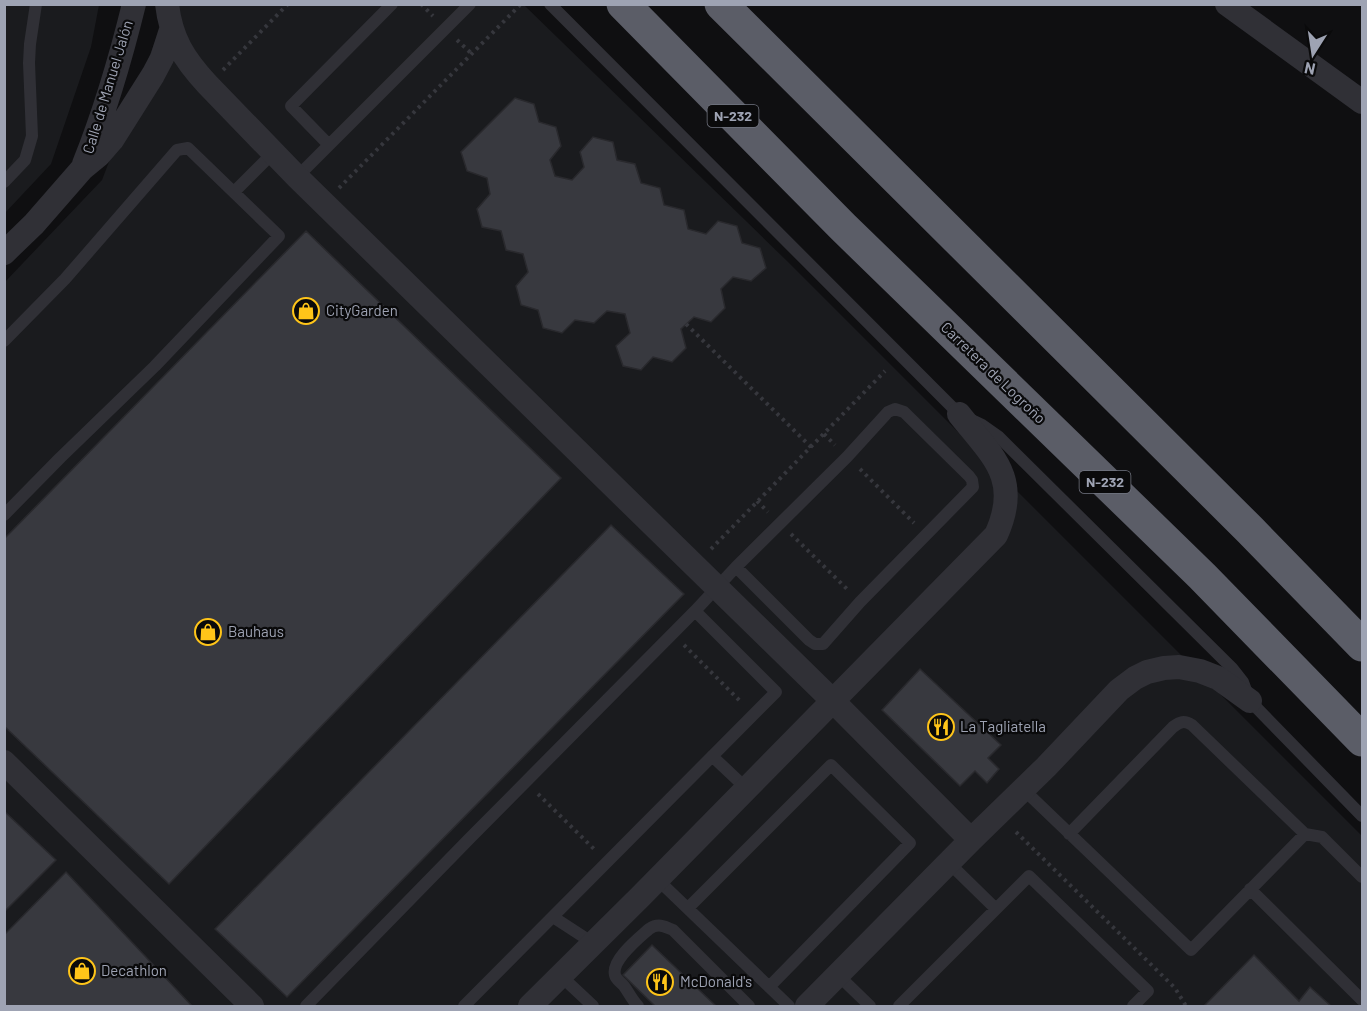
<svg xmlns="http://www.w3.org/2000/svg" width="1367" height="1011" font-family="Barlow,sans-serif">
<rect width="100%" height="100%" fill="#0f0f11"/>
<!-- built -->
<path fill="#1a1b1e" d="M 5,5 L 99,5 L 91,47 L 51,164 L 5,213 Z
M 169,5 L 524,5 L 787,261 L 1362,836 L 1362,1006 L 5,1006 L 4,283 L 102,180 Z"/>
<!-- building -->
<path fill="#38393f" stroke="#29292d" stroke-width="1.5" d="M 515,98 L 534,104 L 539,122 L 556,127 L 561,146 L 550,160 L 555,176 L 572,180 L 584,167 L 580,152 L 593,137 L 613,142 L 617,160 L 635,164 L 641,183 L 660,188 L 664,205 L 684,210 L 688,229 L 706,234 L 718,221 L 737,226 L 742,243 L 760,248 L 766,268 L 751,281 L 733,277 L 721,289 L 725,308 L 711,322 L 694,317 L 681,329 L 686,348 L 672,362 L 653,357 L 641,370 L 623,366 L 616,346 L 630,333 L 625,314 L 607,311 L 594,323 L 575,320 L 562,333 L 543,328 L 538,310 L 521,305 L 516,286 L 528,272 L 523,254 L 506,250 L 501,231 L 482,227 L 477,209 L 490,194 L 487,178 L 467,171 L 461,152 Z
M 306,231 L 561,478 L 169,884 L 4,726 L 4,539 Z
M 611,525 L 684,594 L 287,997 L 215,929 Z
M 920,669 L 1001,745 L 988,758 L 999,769 L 987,783 L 975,771 L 960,786 L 882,710 Z
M 4,811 L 56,860 L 4,912 Z
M 66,872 L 192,1006 L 4,1006 L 4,935 Z
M 652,945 L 697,988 L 716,1006 L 655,1006 L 623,975 Z
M 1254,955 L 1299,1001 L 1310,987 L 1331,1006 L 1204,1006 Z"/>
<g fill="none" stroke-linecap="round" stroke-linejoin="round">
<!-- path -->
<path stroke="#36373d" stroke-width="4" stroke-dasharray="3 4.5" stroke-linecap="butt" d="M 421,4 L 433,16
M 457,40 L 472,54
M 223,70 L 288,4
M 339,188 L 520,5
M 686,324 L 811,447
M 824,434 L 835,445
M 860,469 L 914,523
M 757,501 L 768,512
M 791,534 L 848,590
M 711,549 L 885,371
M 684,645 L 742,703
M 538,794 L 595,850
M 1016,832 L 1175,988 L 1186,1006"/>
<!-- lane -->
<path stroke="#303036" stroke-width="12" d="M 550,4 L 959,414 L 982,425 L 999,437 L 1232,668 L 1243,682 L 1250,701 L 1362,816
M 329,145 L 291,106 L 392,4
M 297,177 L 470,4
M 4,182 L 25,160 L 32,136 L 29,63 L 30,44 L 36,4
M 234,192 L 274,152
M 4,341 L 65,279 L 177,150 L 188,148 L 279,236 L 155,366 L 60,458 L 4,515
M 895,409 L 904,412 L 969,476 L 972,480 L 973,487 L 860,602 L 823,644 L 815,644 L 809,640 L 736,567 L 847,457 L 888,412 Z
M 695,611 L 736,567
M 712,756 L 747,789
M 1023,789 L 1191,950 L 1305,834 L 1192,725 C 1184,720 1180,722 1173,727 L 1069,834
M 1305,834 L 1322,837 L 1362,877
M 949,863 L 996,909
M 657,879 L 789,1006
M 1250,889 L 1362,1000
M 688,908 L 831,765 L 910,843 L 769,987
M 553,917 L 593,943
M 838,975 L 870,1006
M 561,976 L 593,1006
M 306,1006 L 471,837 L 695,611 L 776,692 L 464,1006
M 638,1006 C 632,1000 629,993 624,986 C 621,982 616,980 615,975 C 611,960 639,938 649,929 C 658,923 664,926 673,930 L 749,1006
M 899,1006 L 1029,876 L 1148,991 L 1133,1006"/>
<!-- street -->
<path stroke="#303036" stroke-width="24" d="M 167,4 C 171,39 184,59 207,84 L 297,177 L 833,701 L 971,840
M 1227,4 L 1362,102
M 84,164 C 104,114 121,57 134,4
M 4,253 L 34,224 L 82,169 L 99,155 L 112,140 L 153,75 L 162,58 L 171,30
M 4,762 L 252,1006
M 530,1006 L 641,896 L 996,535 C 1022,478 992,456 959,414
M 807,1006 L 971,840 L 1046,767 L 1119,690 L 1135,678 L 1147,672 L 1164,668 L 1179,667 L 1200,671 L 1218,678 L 1250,701"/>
<!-- highway -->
<path stroke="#5b5d67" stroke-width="33" d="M 623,4 L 843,227 L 1202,576 L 1362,740
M 721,4 L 1250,530 L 1362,645"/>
</g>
<!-- icons -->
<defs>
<symbol id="shop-ring" viewBox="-11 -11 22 22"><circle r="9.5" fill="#0a0a0b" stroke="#ffc519" stroke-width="1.5"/><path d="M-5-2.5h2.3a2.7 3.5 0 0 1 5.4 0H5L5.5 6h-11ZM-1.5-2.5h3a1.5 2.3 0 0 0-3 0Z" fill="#ffc519"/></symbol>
<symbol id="restaurant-ring" viewBox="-11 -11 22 22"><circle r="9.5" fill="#0a0a0b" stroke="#ffc519" stroke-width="1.5"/><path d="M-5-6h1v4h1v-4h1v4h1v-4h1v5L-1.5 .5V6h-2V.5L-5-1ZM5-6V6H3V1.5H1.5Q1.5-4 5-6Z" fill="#ffc519"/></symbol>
</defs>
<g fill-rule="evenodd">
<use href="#shop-ring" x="291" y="296" width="30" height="30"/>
<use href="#shop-ring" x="193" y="617" width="30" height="30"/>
<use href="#restaurant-ring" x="926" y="712" width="30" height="30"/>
<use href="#shop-ring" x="67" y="956" width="30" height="30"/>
<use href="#restaurant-ring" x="645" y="967" width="30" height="30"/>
</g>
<g text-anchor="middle" stroke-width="4.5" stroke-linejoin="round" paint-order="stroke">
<!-- shield labels -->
<g fill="#0a0a0b" stroke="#727581" stroke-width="1.5">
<rect x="707.5" y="105" width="51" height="22" rx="4.5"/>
<rect x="1079.5" y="471" width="51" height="22" rx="4.5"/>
</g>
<g font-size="14" font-weight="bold" fill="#9ea3b3">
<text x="733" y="121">N-232</text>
<text x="1105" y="487">N-232</text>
</g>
<!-- street labels -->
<g font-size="15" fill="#9ea3b3" stroke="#0a0a0b">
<text transform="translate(108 87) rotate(-73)" y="5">Calle de Manuel Jalón</text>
<text transform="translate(993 373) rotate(44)" y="5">Carretera de Logroño</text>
</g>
<!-- poi labels -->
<g font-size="15" fill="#9ea3b3" stroke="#0a0a0b" text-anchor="start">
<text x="326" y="316">CityGarden</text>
<text x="228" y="637">Bauhaus</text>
<text x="960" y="732">La Tagliatella</text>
<text x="101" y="976">Decathlon</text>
<text x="680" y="987">McDonald's</text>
</g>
</g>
<!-- border -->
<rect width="1367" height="1011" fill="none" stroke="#9ea3b3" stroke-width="12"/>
<!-- north arrow -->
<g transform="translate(1313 54) rotate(192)" stroke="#0a0a0b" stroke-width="4.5" paint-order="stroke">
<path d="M0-4.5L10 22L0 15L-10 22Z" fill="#9ea3b3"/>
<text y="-9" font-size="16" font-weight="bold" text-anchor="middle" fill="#9ea3b3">N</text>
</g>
</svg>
